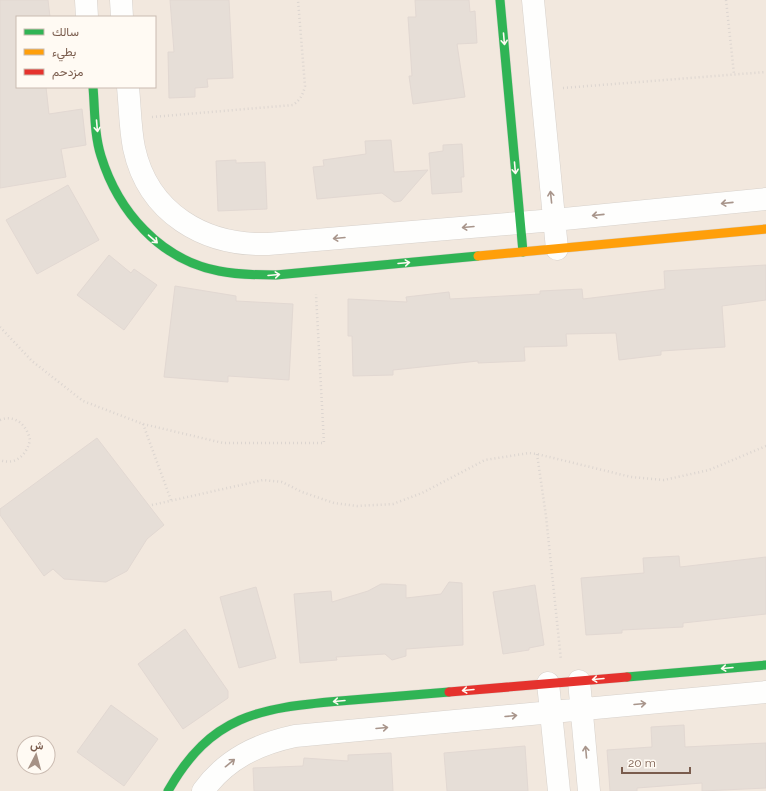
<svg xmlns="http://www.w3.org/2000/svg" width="766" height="791" font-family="Raleway,Vazirmatn,sans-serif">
<rect width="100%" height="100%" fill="#f9f5f0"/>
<!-- residential -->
<path fill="#f2e8de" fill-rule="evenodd" d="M 0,0 L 766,0 L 766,791 L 0,791 ZM 17,17 L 155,17 L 155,87 L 17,87 ZM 24,743 L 48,743 L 48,767 L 24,767 Z"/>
<!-- building -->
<path fill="#e6ded7" stroke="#e2d8d2" d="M 0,0 L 48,0 L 50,17 L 17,17 L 17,87 L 46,87 L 49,114 L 82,109 L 86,145 L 61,149 L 66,177 L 0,188 Z
M 170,0 L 229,0 L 233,78 L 207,79 L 208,87 L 195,88 L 195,97 L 169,98 L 168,52 L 174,52 Z
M 415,0 L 469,0 L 470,12 L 475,11 L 477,43 L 457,44 L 465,97 L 413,104 L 409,76 L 412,76 L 408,17 L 416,17 Z
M 391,140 L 394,172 L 428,170 L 401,201 L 394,202 L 382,193 L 317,199 L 313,167 L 324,166 L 323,160 L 366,154 L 365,141 Z
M 462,144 L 464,177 L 461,177 L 462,192 L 432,194 L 429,153 L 443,151 L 443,145 Z
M 236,160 L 236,163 L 265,162 L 267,209 L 218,211 L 216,161 Z
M 68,185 L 99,240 L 37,274 L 6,220 Z
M 109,255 L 131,273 L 134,269 L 157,285 L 124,330 L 77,295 Z
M 766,265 L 766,300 L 722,306 L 725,347 L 661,351 L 661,355 L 619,360 L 616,333 L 566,334 L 567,346 L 524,347 L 525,361 L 478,363 L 478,361 L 393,370 L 393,375 L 353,376 L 352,336 L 348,336 L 348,299 L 407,302 L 406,297 L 449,292 L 450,299 L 540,294 L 540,291 L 582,289 L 583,299 L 665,289 L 664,271 Z
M 175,286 L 236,296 L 236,301 L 293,304 L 289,380 L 228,376 L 228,382 L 164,377 Z
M 97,438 L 164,525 L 147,539 L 127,571 L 106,582 L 64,579 L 53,569 L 44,576 L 0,515 L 0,509 Z
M 679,556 L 680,567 L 766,557 L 766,614 L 683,623 L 683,627 L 622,630 L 622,633 L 586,635 L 581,578 L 644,573 L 643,558 Z
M 449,582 L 462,583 L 463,645 L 406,649 L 406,656 L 392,660 L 385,654 L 336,657 L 337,660 L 300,663 L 294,594 L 331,591 L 332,602 L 368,591 L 381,584 L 386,584 L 406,585 L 406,598 L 441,594 Z
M 535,585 L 544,645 L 529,648 L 529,650 L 503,654 L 493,592 Z
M 256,587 L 276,658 L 239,668 L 220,597 Z
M 185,629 L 228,691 L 228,698 L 183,729 L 138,664 Z
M 111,705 L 158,739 L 124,786 L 77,752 Z
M 684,725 L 685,747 L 766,743 L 766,788 L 702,791 L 702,783 L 637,788 L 637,791 L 610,791 L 607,750 L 652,747 L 651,727 Z
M 525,746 L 528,791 L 447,791 L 444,753 Z
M 391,753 L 393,791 L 254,791 L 253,768 L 303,766 L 304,758 L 348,761 L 348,755 Z"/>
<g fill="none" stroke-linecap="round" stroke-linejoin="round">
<defs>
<path id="street" d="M 86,0 L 87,17
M 121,0 L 122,17
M 533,0 L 557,249
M 128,87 C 130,107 130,128 134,148 C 148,213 204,246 268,244 L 554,220 L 766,199
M 579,681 L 589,791
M 548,683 L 559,791
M 203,791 C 226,759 258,744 295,736 L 766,692"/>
<path id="fast" d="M 500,0 L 523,252
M 93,87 C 95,110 94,134 101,156 C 118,211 160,260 219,271 C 238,275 257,275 276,275 L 478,256
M 627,677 L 766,665
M 168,791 C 211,715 259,708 340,701 C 376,698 413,695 449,692"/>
<path id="slow" d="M 478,256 L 766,229"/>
<path id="jam" d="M 449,692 L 627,677"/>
</defs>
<!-- street casing -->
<use href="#street" stroke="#d7d1cb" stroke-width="23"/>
<!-- fast casing -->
<use href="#fast" stroke="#d9d2cb" stroke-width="10"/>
<!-- slow casing -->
<use href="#slow" stroke="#d9d2cb" stroke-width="10"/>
<!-- jam casing -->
<use href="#jam" stroke="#d9d2cb" stroke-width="10"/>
<!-- path -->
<path stroke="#dcd5d0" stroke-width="2.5" stroke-dasharray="1 3" stroke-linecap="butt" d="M 726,0 L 734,74
M 563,88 L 766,72
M 152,117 L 293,105 C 300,100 303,95 305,86 L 298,0
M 0,327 L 32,361 L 83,401 L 143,424 L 223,443 L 324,443 L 316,294
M 0,420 C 15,414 27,425 30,440 C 27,454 16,466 0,460
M 143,424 L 171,500
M 537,454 L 546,516 L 561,660
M 152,505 L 263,480 L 282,482 L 302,492 L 334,503 L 357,506 L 393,504 L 422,493 L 485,460 L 529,453 L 537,454 L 631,477 L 664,480 L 709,470 L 766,446"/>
<!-- street -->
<use href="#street" stroke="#fefefd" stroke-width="22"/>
<!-- fast -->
<use href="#fast" stroke="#30b455" stroke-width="9"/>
<!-- slow -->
<use href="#slow" stroke="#ff9f0a" stroke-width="9"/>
<!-- jam -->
<use href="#jam" stroke="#e5322d" stroke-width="9"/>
</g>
<!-- one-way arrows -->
<defs><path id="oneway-shaft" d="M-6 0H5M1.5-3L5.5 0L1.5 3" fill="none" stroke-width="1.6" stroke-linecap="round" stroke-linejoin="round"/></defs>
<g stroke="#fffaf3">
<use href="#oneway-shaft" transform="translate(504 39) rotate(85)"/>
<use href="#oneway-shaft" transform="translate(97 126) rotate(85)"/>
<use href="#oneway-shaft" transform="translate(515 168) rotate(85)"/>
<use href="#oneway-shaft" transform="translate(153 239) rotate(41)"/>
<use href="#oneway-shaft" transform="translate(404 263) rotate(-5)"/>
<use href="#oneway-shaft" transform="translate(274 275) rotate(-5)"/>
<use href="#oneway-shaft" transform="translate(727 668) rotate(175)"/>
<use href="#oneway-shaft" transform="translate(598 679) rotate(175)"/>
<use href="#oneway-shaft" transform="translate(468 690) rotate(175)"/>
<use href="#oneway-shaft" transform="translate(339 701) rotate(175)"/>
</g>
<g stroke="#a8958b">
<use href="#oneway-shaft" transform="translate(551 197) rotate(-96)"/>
<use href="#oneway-shaft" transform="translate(727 203) rotate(174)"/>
<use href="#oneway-shaft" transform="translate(598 215) rotate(174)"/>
<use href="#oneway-shaft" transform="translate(468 227) rotate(175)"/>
<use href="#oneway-shaft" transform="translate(339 238) rotate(175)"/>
<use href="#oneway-shaft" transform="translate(640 704) rotate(-5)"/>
<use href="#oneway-shaft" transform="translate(511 716) rotate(-5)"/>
<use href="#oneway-shaft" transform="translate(382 728) rotate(-5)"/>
<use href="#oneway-shaft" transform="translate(586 752) rotate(-95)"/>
<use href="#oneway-shaft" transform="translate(230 763) rotate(-39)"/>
</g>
<!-- legend -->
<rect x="16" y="16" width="140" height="72" fill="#fffaf3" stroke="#cabbb1"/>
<rect x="24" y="29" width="20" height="6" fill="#30b455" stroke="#cabbb1"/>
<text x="52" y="36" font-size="12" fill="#7a5c4d">سالك</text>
<rect x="24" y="49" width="20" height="6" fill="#ff9f0a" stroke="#cabbb1"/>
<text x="52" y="56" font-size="12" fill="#7a5c4d">بطيء</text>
<rect x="24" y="69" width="20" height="6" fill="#e5322d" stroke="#cabbb1"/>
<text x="52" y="76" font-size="12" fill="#7a5c4d">مزدحم</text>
<!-- north arrow -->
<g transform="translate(36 755) rotate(6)"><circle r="19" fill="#fffaf3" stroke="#cabbb1"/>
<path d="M0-3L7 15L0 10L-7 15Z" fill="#a69286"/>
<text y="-6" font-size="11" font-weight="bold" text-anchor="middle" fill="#7a5c4d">ش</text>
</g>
<!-- scale -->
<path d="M622 767v6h68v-6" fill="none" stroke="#7a5c4d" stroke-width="2"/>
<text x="628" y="767" font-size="12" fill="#7a5c4d" stroke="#fffaf3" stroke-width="3" paint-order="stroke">20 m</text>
</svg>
